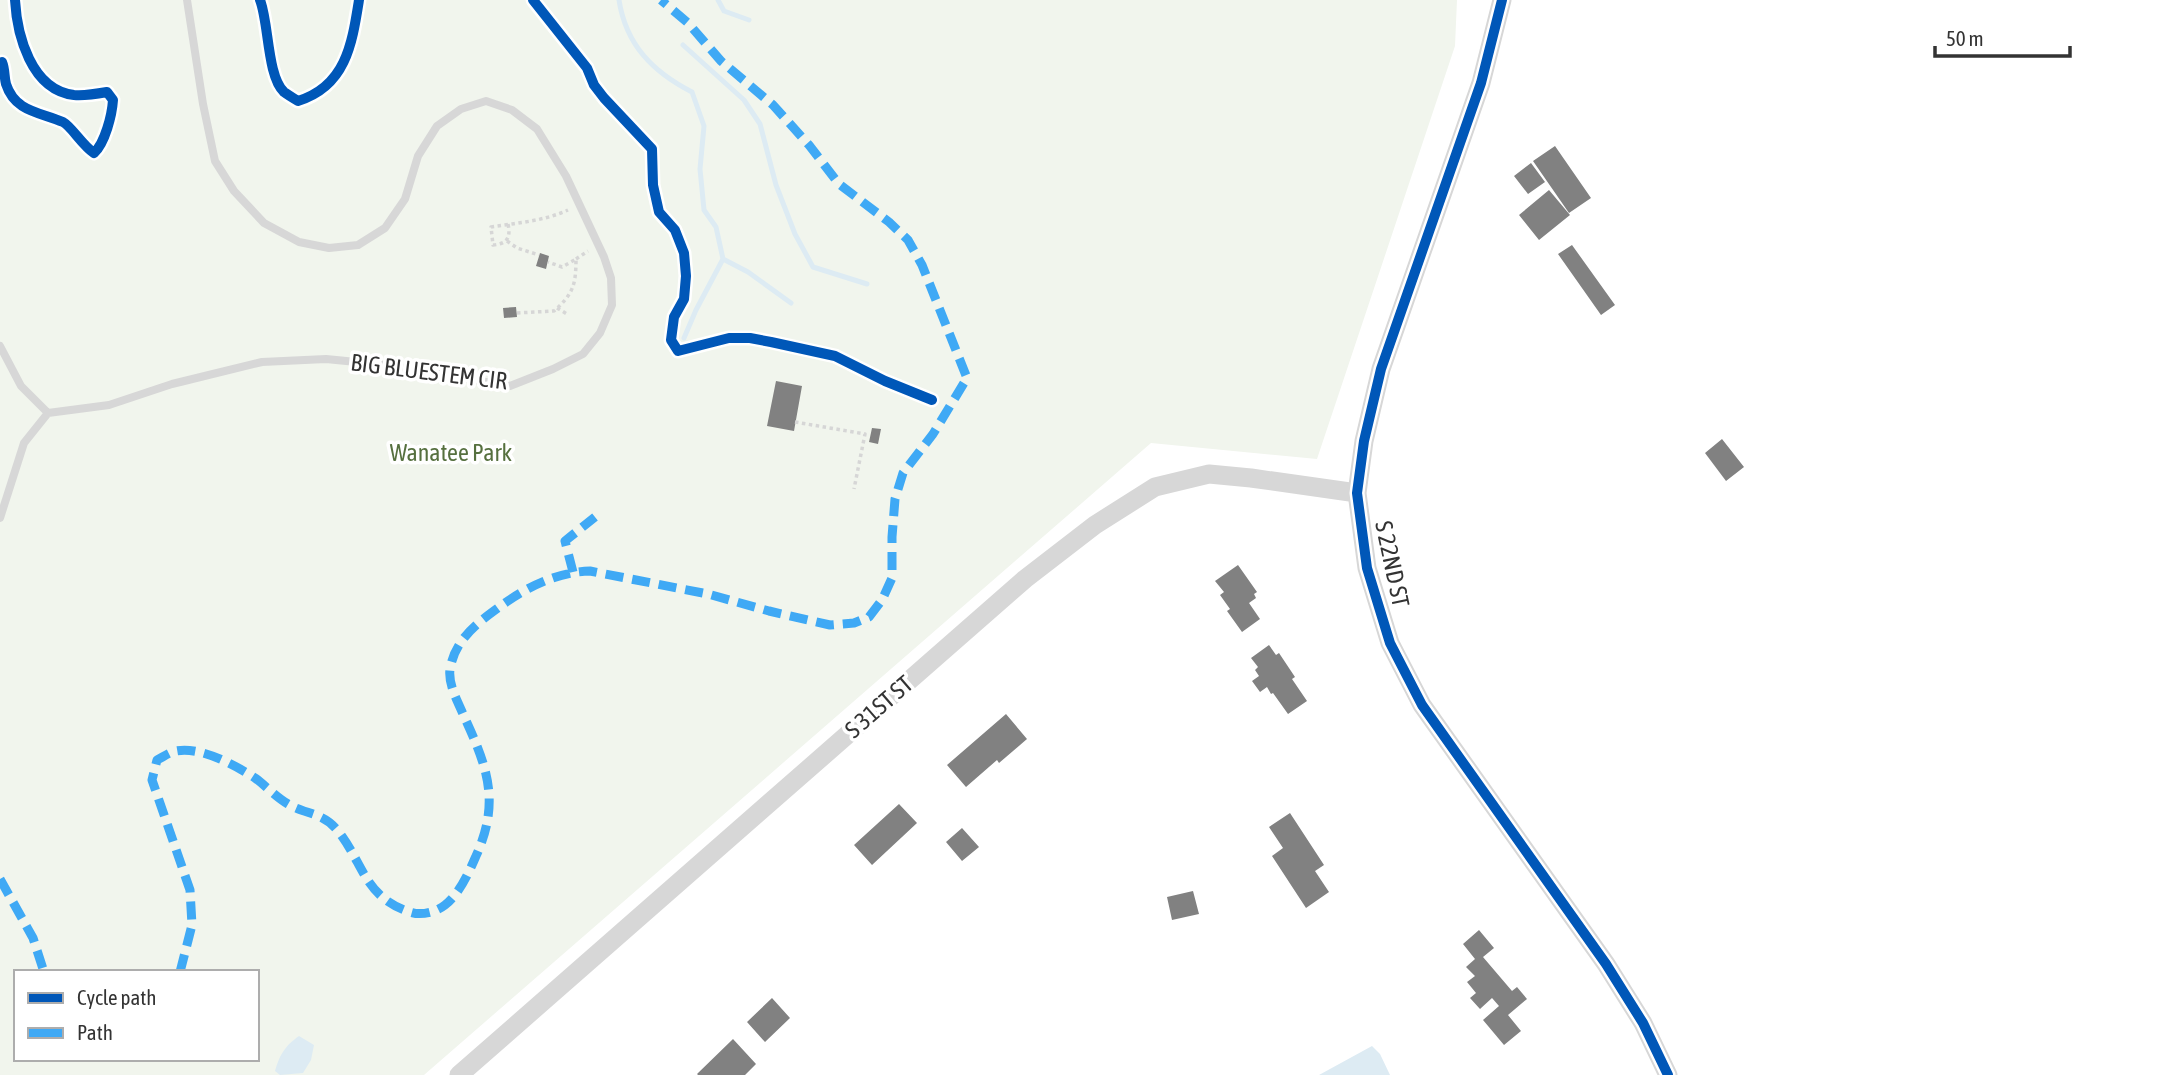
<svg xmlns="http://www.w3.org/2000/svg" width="2173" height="1075" font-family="'Asap Condensed',sans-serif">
<rect width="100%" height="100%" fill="#fff"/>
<!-- green -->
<path fill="#f1f5ed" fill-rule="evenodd" d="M 0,0 L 1457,0 L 1455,46 L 1317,459 L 1151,443 L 424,1075 L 0,1075 ZM 16,972 L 257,972 L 257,1059 L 16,1059 Z"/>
<!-- water -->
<path fill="#ddebf3" d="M 299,1036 L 314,1045 L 311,1060 L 303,1073 L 280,1075 L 275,1071 C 280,1054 285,1046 299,1036 Z
M 1372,1046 L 1380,1054 L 1390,1075 L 1319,1075 Z"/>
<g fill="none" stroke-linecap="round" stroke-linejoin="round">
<!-- stream -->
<path stroke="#ddebf3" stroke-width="5" d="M 619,0 C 626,45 653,72 692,92 L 704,126 L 700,169 L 704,210 L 716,227 L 723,259 L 696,310 L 684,338
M 718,0 L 724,11 L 749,20
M 683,45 L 744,100 L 760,124 L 776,185 L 795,234 L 813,267 L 867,284
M 723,259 L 748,272 L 791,303"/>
</g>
<!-- building -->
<path fill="#818181" d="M 1555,146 L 1591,198 L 1569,213 L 1533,161 Z
M 1531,163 L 1545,182 L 1528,194 L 1514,176 Z
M 1549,190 L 1570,215 L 1539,240 L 1519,215 Z
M 1572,245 L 1615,305 L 1601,315 L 1558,254 Z
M 540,253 L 549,256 L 546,269 L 536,266 Z
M 516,307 L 517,317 L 504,318 L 503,308 Z
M 776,381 L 802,386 L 794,431 L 767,426 Z
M 872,428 L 881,429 L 878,444 L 869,442 Z
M 1722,439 L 1744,467 L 1726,481 L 1705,453 Z
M 1238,565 L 1257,592 L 1254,594 L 1256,598 L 1249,603 L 1260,619 L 1242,632 L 1227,611 L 1230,609 L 1220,595 L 1224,592 L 1215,581 Z
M 1269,645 L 1276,655 L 1279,653 L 1295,677 L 1292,679 L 1307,701 L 1288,714 L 1273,693 L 1271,694 L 1267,687 L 1260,692 L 1252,681 L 1259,676 L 1255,670 L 1258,667 L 1251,658 Z
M 1006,714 L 1027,739 L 999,763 L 997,760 L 966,787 L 947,765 Z
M 899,804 L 917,823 L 872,865 L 854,845 Z
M 1290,813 L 1324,865 L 1315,871 L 1329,892 L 1306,908 L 1272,856 L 1283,848 L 1269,827 Z
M 962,828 L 979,847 L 962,861 L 946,842 Z
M 1193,891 L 1199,914 L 1172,920 L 1167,897 Z
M 1479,930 L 1494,948 L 1483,957 L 1512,991 L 1517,987 L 1527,999 L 1508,1015 L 1521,1031 L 1504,1045 L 1483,1020 L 1499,1006 L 1492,998 L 1480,1009 L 1470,998 L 1476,993 L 1467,982 L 1475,976 L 1466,967 L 1475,959 L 1463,944 Z
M 772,998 L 790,1018 L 765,1042 L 747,1022 Z
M 733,1039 L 756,1064 L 745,1075 L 698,1075 L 697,1074 Z"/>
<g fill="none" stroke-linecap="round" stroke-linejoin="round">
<!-- path -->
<path stroke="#d6d6d6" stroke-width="3.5" stroke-dasharray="3.5 3.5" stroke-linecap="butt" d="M 508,224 C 511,238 507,244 493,245 L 491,227 C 517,223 544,221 568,210
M 507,241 L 517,248 L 539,255
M 576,259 L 588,251
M 557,308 L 567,314
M 517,313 L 554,311 C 573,294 576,285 576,259 L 562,267 L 548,262
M 795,422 L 865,434 L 854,489"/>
<!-- service -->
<path stroke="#d7d7d7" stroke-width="8" d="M 0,346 L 21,386 L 48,413 L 109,405 L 172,384 L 262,362 L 326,359 L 387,365 L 510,386 L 553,369 L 583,354 L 600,333 L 612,305 L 611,278 L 604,257 L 566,176 L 537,129 L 512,110 L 486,101 L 461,109 L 437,126 L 418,156 L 405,199 L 385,228 L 358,245 L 329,248 L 299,242 L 264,223 L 234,191 L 215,161 L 203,104 L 187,0
M 0,518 L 24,443 L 48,413"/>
<!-- tertiary -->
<path stroke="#d7d7d7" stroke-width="19" d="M 1502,0 L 1481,83 L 1381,369 L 1364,441 L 1357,493 L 1367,568 L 1390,643 L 1422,705 L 1606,964 L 1643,1023 L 1668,1075
M 459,1075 L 1025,579 L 1095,525 L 1155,487 L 1209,474 L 1251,478 L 1357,493"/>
<!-- quiet -->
<path stroke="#3fa9f5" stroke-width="9" stroke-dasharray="18 9" stroke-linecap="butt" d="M 573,572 L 565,541 L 595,517
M 0,879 L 33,938 L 44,972
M 180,972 L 192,925 L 190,890 L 152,780 L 157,760 C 163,757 170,752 176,751 C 200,746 235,765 255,778 C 266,786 276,797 288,804 C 307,815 323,812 338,831 C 364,864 364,897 410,912 C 421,916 436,912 445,905 C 460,893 469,872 476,856 C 501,801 487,766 463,714 C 457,700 448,684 450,669 C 455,640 476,624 498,608 C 525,588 556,572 590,571 L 708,594 L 769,611 L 830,625 L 854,623 L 869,617 L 882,600 L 892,578 L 892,537 L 895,499 L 903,473 L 933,434 L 967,378 L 922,265 L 908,240 L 889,222 L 839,184 L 809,145 L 773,105 L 721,61 L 688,23 L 661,0"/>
<defs>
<path id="cycleway" d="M 260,0 C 269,23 267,76 284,92 C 288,95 293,98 298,101 C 346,86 352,44 359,0
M 533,0 L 587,68 L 594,85 L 604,98 L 652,149 L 653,185 L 659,212 L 675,230 L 684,253 L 686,276 L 684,299 L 674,317 L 671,340 L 678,351 L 729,338 L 750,338 L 771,342 L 835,356 L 885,381 L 932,400
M 1502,0 L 1481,83 L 1381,369 L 1364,441 L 1357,493 L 1367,568 L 1390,643 L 1422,705 L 1606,964 L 1643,1023 L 1668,1075
M 0,63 L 2,62 C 5,69 4,76 6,84 C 15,112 40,112 63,122 C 72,127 82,145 94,153 C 105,143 112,115 113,100 L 107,92 C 96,94 85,96 74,95 C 31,90 17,35 15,0"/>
</defs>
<!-- cycleway casing -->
<use href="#cycleway" stroke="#fff" stroke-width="15"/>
<!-- cycleway -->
<use href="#cycleway" stroke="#0057b8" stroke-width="10"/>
</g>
<g text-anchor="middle" stroke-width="7" stroke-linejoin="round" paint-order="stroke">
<!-- street labels -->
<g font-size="24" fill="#333" stroke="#fff">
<text transform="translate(429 372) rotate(7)" y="8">BIG BLUESTEM CIR</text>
<text transform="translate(1392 564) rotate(78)" y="8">S 22ND ST</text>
<text transform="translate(879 707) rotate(-41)" y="8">S 31ST ST</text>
</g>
<!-- park labels -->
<g font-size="24" fill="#56703f" stroke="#fff">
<text x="451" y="461">Wanatee Park</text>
</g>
</g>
<!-- legend -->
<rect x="14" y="970" width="245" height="91" fill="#ffffff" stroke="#adadad" stroke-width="2"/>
<rect x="28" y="993" width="35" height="10" fill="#0057b8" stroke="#adadad" stroke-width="2"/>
<text x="77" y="1005" font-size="21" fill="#333333">Cycle path</text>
<rect x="28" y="1028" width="35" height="10" fill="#3fa9f5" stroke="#adadad" stroke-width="2"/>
<text x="77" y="1040" font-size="21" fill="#333333">Path</text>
<!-- scale -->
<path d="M1935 46v10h135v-10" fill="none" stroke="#333333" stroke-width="3.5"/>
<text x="1946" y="46" font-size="21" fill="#333333" stroke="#ffffff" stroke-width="5" paint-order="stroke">50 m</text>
</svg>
